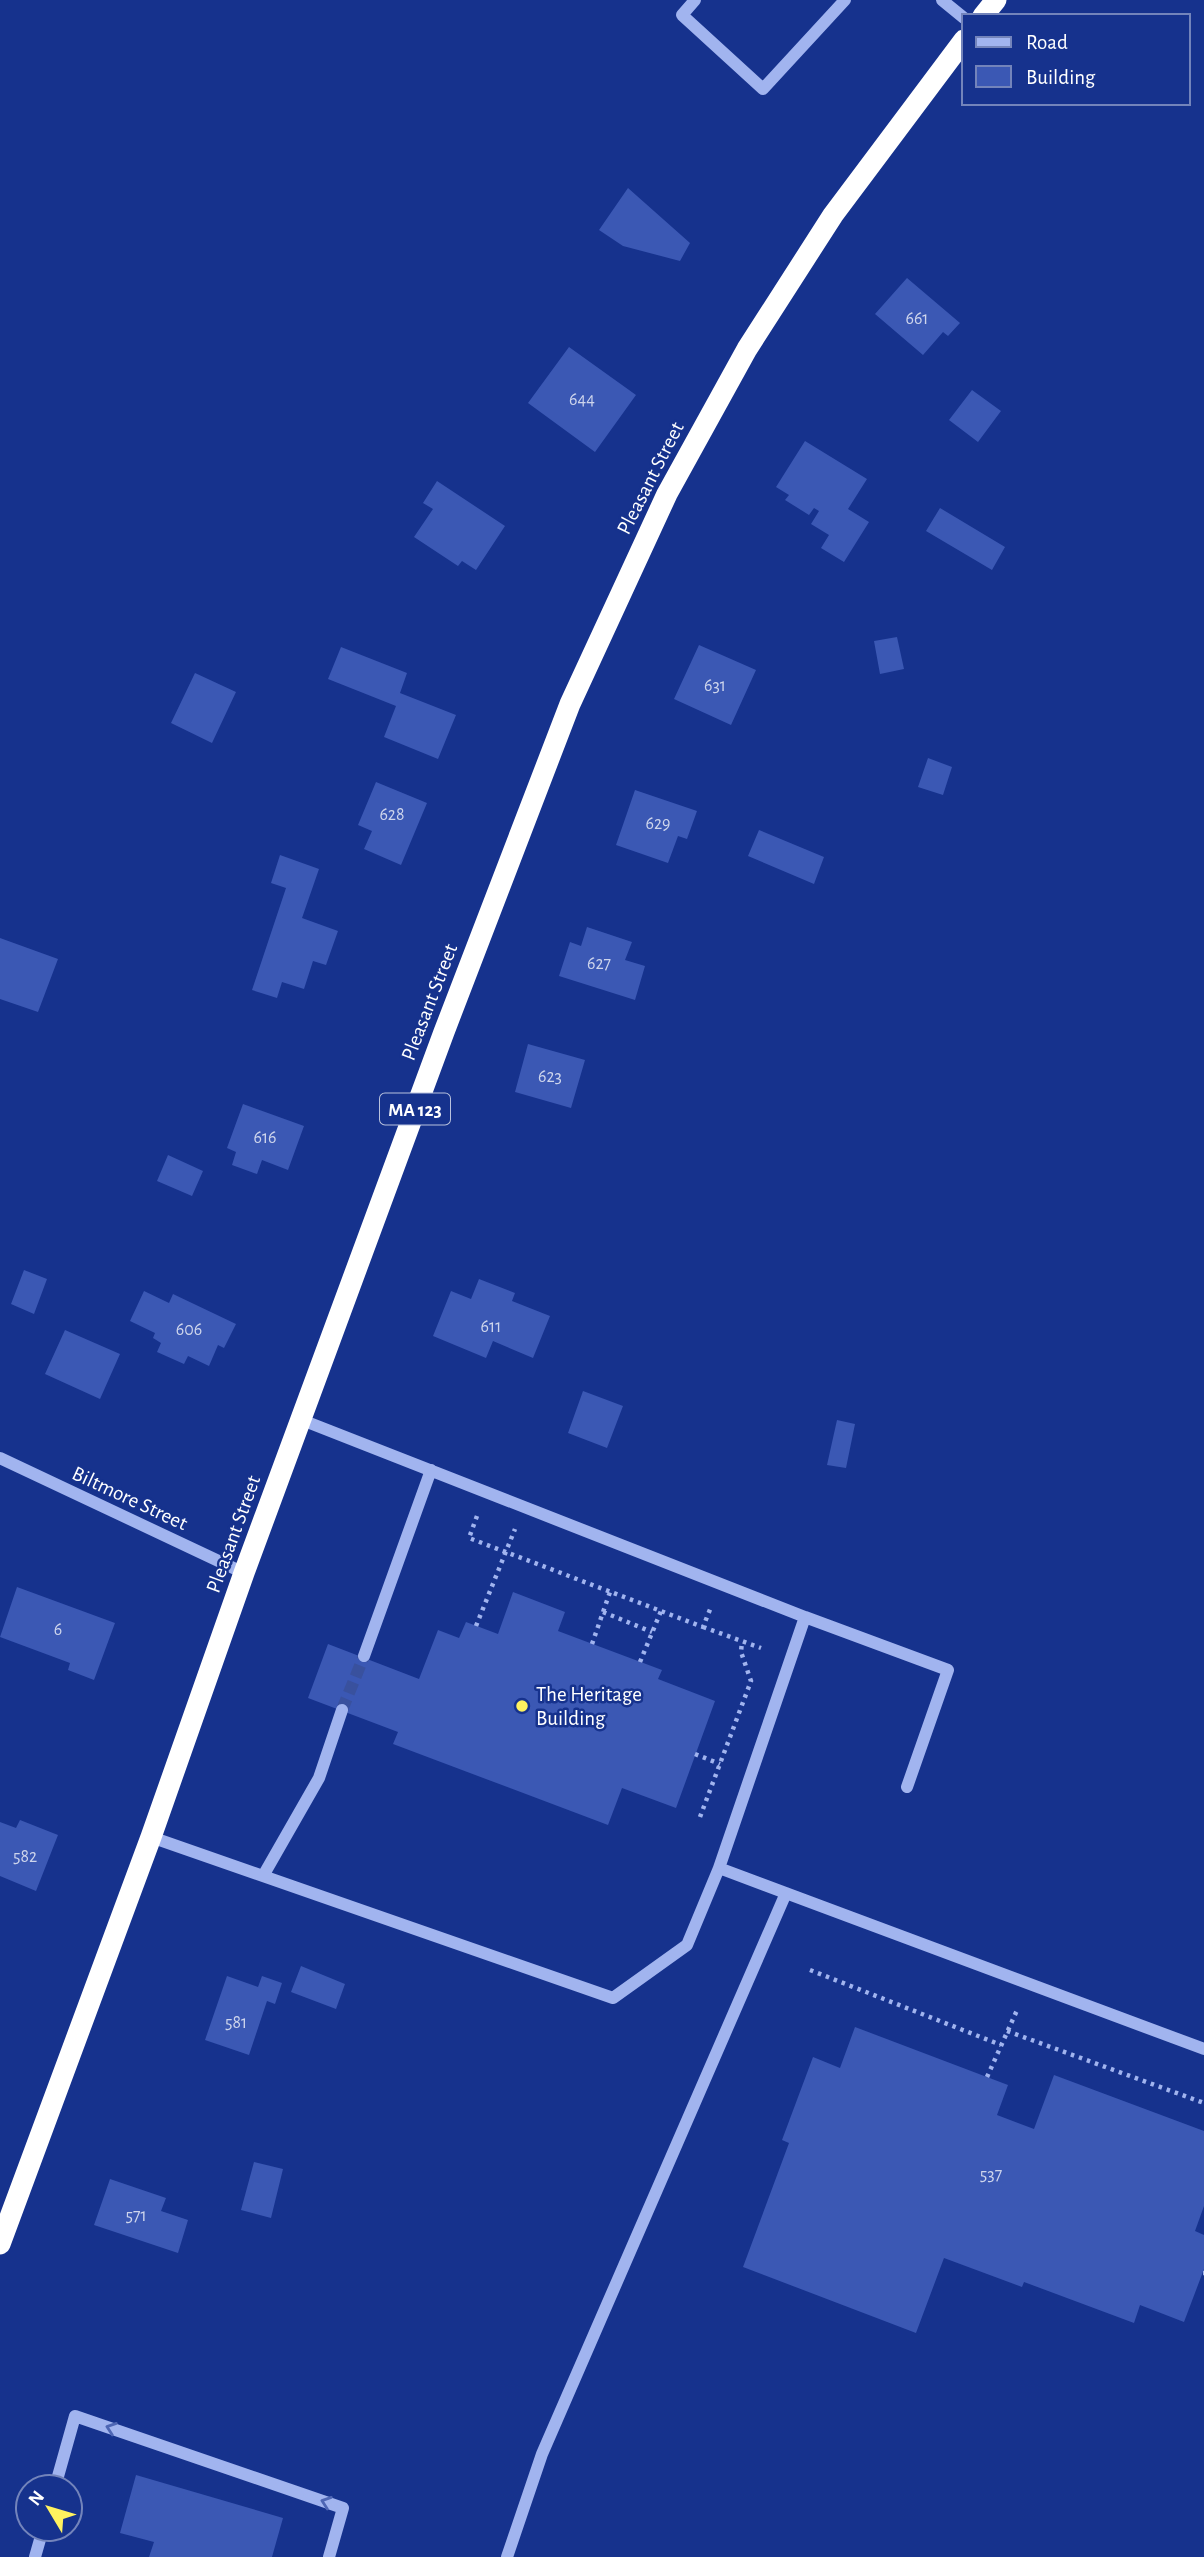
<svg xmlns="http://www.w3.org/2000/svg" width="1204" height="2557" font-family="'Alegreya Sans',sans-serif">
<rect width="100%" height="100%" fill="#16328d"/>
<!-- building -->
<path fill="#3b58b4" d="M 628,188 L 690,243 L 680,261 L 623,246 L 599,230 Z
M 907,278 L 960,323 L 948,336 L 943,332 L 923,355 L 875,314 Z
M 569,347 L 636,395 L 595,452 L 528,403 Z
M 972,390 L 1001,411 L 978,442 L 949,420 Z
M 805,441 L 867,479 L 848,509 L 869,522 L 844,562 L 821,548 L 829,535 L 811,524 L 819,511 L 814,508 L 809,515 L 785,500 L 789,495 L 776,487 Z
M 437,481 L 505,526 L 476,570 L 462,561 L 458,566 L 414,537 L 433,509 L 423,503 Z
M 940,508 L 1005,547 L 992,570 L 926,531 Z
M 897,637 L 904,669 L 880,674 L 874,641 Z
M 699,645 L 756,670 L 731,725 L 674,699 Z
M 341,647 L 407,673 L 400,693 L 456,715 L 438,759 L 384,737 L 396,706 L 328,679 Z
M 195,673 L 236,692 L 212,743 L 171,723 Z
M 928,758 L 952,767 L 943,795 L 918,787 Z
M 376,782 L 427,803 L 401,865 L 364,849 L 372,831 L 358,825 Z
M 635,790 L 697,811 L 687,839 L 678,836 L 668,863 L 616,845 Z
M 759,830 L 824,857 L 814,884 L 748,856 Z
M 280,855 L 319,869 L 302,918 L 338,931 L 326,965 L 313,961 L 304,989 L 282,982 L 277,998 L 252,990 L 286,888 L 271,883 Z
M 587,927 L 632,942 L 625,960 L 645,966 L 635,1000 L 559,976 L 570,942 L 581,946 Z
M 0,938 L 58,959 L 38,1012 L 0,999 Z
M 528,1044 L 585,1060 L 571,1108 L 515,1092 Z
M 243,1104 L 304,1126 L 288,1170 L 262,1160 L 257,1174 L 232,1165 L 236,1152 L 227,1148 Z
M 168,1155 L 203,1171 L 192,1196 L 157,1181 Z
M 24,1270 L 47,1279 L 34,1314 L 11,1304 Z
M 479,1279 L 515,1293 L 512,1301 L 550,1316 L 533,1358 L 493,1341 L 486,1358 L 433,1336 L 451,1291 L 471,1299 Z
M 144,1291 L 169,1303 L 173,1294 L 236,1324 L 224,1348 L 218,1345 L 209,1366 L 188,1356 L 184,1364 L 157,1352 L 161,1343 L 153,1338 L 155,1333 L 130,1321 Z
M 65,1330 L 120,1354 L 100,1399 L 45,1374 Z
M 583,1391 L 623,1406 L 607,1448 L 568,1433 Z
M 837,1420 L 855,1424 L 846,1468 L 827,1465 Z
M 17,1587 L 115,1623 L 94,1680 L 68,1670 L 70,1663 L 0,1637 Z
M 513,1592 L 565,1612 L 558,1631 L 662,1670 L 658,1679 L 715,1701 L 676,1808 L 622,1788 L 608,1825 L 393,1744 L 398,1732 L 308,1698 L 328,1644 L 419,1679 L 438,1630 L 459,1638 L 466,1622 L 498,1634 Z
M 20,1820 L 58,1835 L 36,1891 L 0,1876 L 0,1822 L 16,1828 Z
M 301,1966 L 345,1984 L 336,2009 L 291,1992 Z
M 227,1976 L 258,1987 L 262,1976 L 282,1983 L 275,2004 L 267,2001 L 249,2055 L 205,2040 Z
M 855,2027 L 1008,2085 L 997,2115 L 1034,2129 L 1054,2075 L 1204,2131 L 1204,2206 L 1195,2231 L 1204,2235 L 1204,2269 L 1184,2322 L 1140,2305 L 1134,2323 L 1024,2282 L 1022,2287 L 944,2258 L 916,2333 L 743,2267 L 789,2143 L 782,2140 L 813,2057 L 840,2068 Z
M 254,2162 L 283,2169 L 271,2218 L 241,2210 Z
M 110,2179 L 166,2198 L 161,2211 L 188,2220 L 178,2253 L 94,2225 Z
M 136,2475 L 283,2518 L 272,2557 L 149,2557 L 154,2542 L 120,2533 Z"/>
<g fill="none" stroke-linecap="round" stroke-linejoin="round">
<!-- minor-tunnel -->
<path stroke="#39519e" stroke-width="12" stroke-dasharray="12 6" stroke-linecap="butt" d="M 342,1710 L 364,1656"/>
<!-- path -->
<path stroke="#a1b4ef" stroke-width="4.5" stroke-dasharray="3.5 5" stroke-linecap="butt" d="M 477,1516 L 469,1538 L 703,1627 L 711,1607
M 603,1612 L 652,1632
M 476,1626 L 515,1529
M 703,1627 L 761,1648
M 592,1644 L 610,1592
M 640,1662 L 661,1611
M 695,1754 L 720,1764
M 700,1817 L 751,1681 L 741,1652 L 742,1641
M 810,1970 L 1001,2045
M 1007,2031 L 1204,2103
M 987,2077 L 1018,2008
M 1203,2273 L 1204,2273"/>
<!-- minor -->
<path stroke="#a1b4ef" stroke-width="12" d="M 695,0 L 682,15 L 763,89 L 845,0
M 942,0 L 964,18
M 302,1420 L 805,1617 L 719,1868
M 0,1458 L 244,1573
M 805,1617 L 948,1670 L 907,1787
M 364,1656 L 431,1470
M 151,1837 L 613,1998 L 687,1945 L 719,1868 L 1204,2049
M 263,1876 L 319,1778 L 342,1710
M 55,2487 L 75,2416 L 343,2508 L 329,2557
M 35,2557 L 43,2529
M 507,2557 L 542,2454 L 786,1893"/>
<!-- highway -->
<path stroke="#fff" stroke-width="21" d="M 983,16 L 996,0
M 0,2244 L 151,1837 L 244,1573 L 444,1032 L 570,704 L 667,494 L 747,349 L 833,215 L 964,40"/>
</g>
<!-- one-way arrows -->
<defs><path id="oneway-chevron" d="M-2-3.5L2.5 0L-2 3.5" fill="none" stroke-width="1.6" stroke-linecap="round" stroke-linejoin="round" transform="scale(1.75)"/></defs>
<g stroke="#4e66b4">
<use href="#oneway-chevron" transform="translate(111 2428) rotate(-161)"/>
<use href="#oneway-chevron" transform="translate(326 2502) rotate(-161)"/>
</g>
<!-- markers -->
<circle fill="#fff25f" stroke="#16328d" stroke-width="2.5" cx="522" cy="1706" r="7"/>
<g text-anchor="middle" stroke-width="5" stroke-linejoin="round" paint-order="stroke">
<!-- number labels -->
<g font-size="18" fill="#ced5ec">
<text x="917" y="324">661</text>
<text x="582" y="405">644</text>
<text x="715" y="691">631</text>
<text x="392" y="820">628</text>
<text x="658" y="829">629</text>
<text x="599" y="969">627</text>
<text x="550" y="1082">623</text>
<text x="265" y="1143">616</text>
<text x="491" y="1332">611</text>
<text x="189" y="1335">606</text>
<text x="58" y="1635">6</text>
<text x="25" y="1862">582</text>
<text x="236" y="2028">581</text>
<text x="991" y="2180">537</text>
<text x="136" y="2221">571</text>
</g>
<!-- shield labels -->
<rect fill="#16328d" stroke="#b9c2dd" stroke-width="2" x="380" y="1093.5" width="70" height="31" rx="5"/>
<g font-size="19" font-weight="bold" fill="#fff">
<text x="415" y="1116">MA 123</text>
</g>
<!-- street labels -->
<g font-size="21" fill="#fff" stroke="#16328d">
<text transform="translate(650 478) rotate(-63)" y="7">Pleasant Street</text>
<text transform="translate(429 1002) rotate(-69)" y="7">Pleasant Street</text>
<text transform="translate(130 1498) rotate(25)" y="7">Biltmore Street</text>
<text transform="translate(233 1534) rotate(-70)" y="7">Pleasant Street</text>
</g>
<!-- poi labels -->
<g font-size="21" fill="#fff" stroke="#16328d" text-anchor="start">
<text x="536" y="1701">The Heritage<tspan x="536" dy="24">Building</tspan></text>
</g>
</g>
<!-- legend -->
<rect x="962" y="14" width="228" height="91" fill="#16328d" stroke="#7384bb" stroke-width="2"/>
<rect x="976" y="37" width="35" height="10" fill="#a1b4ef" stroke="#7384bb" stroke-width="2"/>
<text x="1026" y="49" font-size="21" fill="#ffffff">Road</text>
<rect x="976" y="66" width="35" height="21" fill="#3b58b4" stroke="#7384bb" stroke-width="2"/>
<text x="1026" y="84" font-size="21" fill="#ffffff">Building</text>
<!-- north arrow -->
<g transform="translate(49 2508) rotate(308)"><circle r="33" fill="#16328d" stroke="#7384bb" stroke-width="2"/>
<path d="M0-5L12 26L0 18L-12 26Z" fill="#fff25f"/>
<text y="-10" font-size="19" font-weight="bold" text-anchor="middle" fill="#ffffff">N</text>
</g>
</svg>
